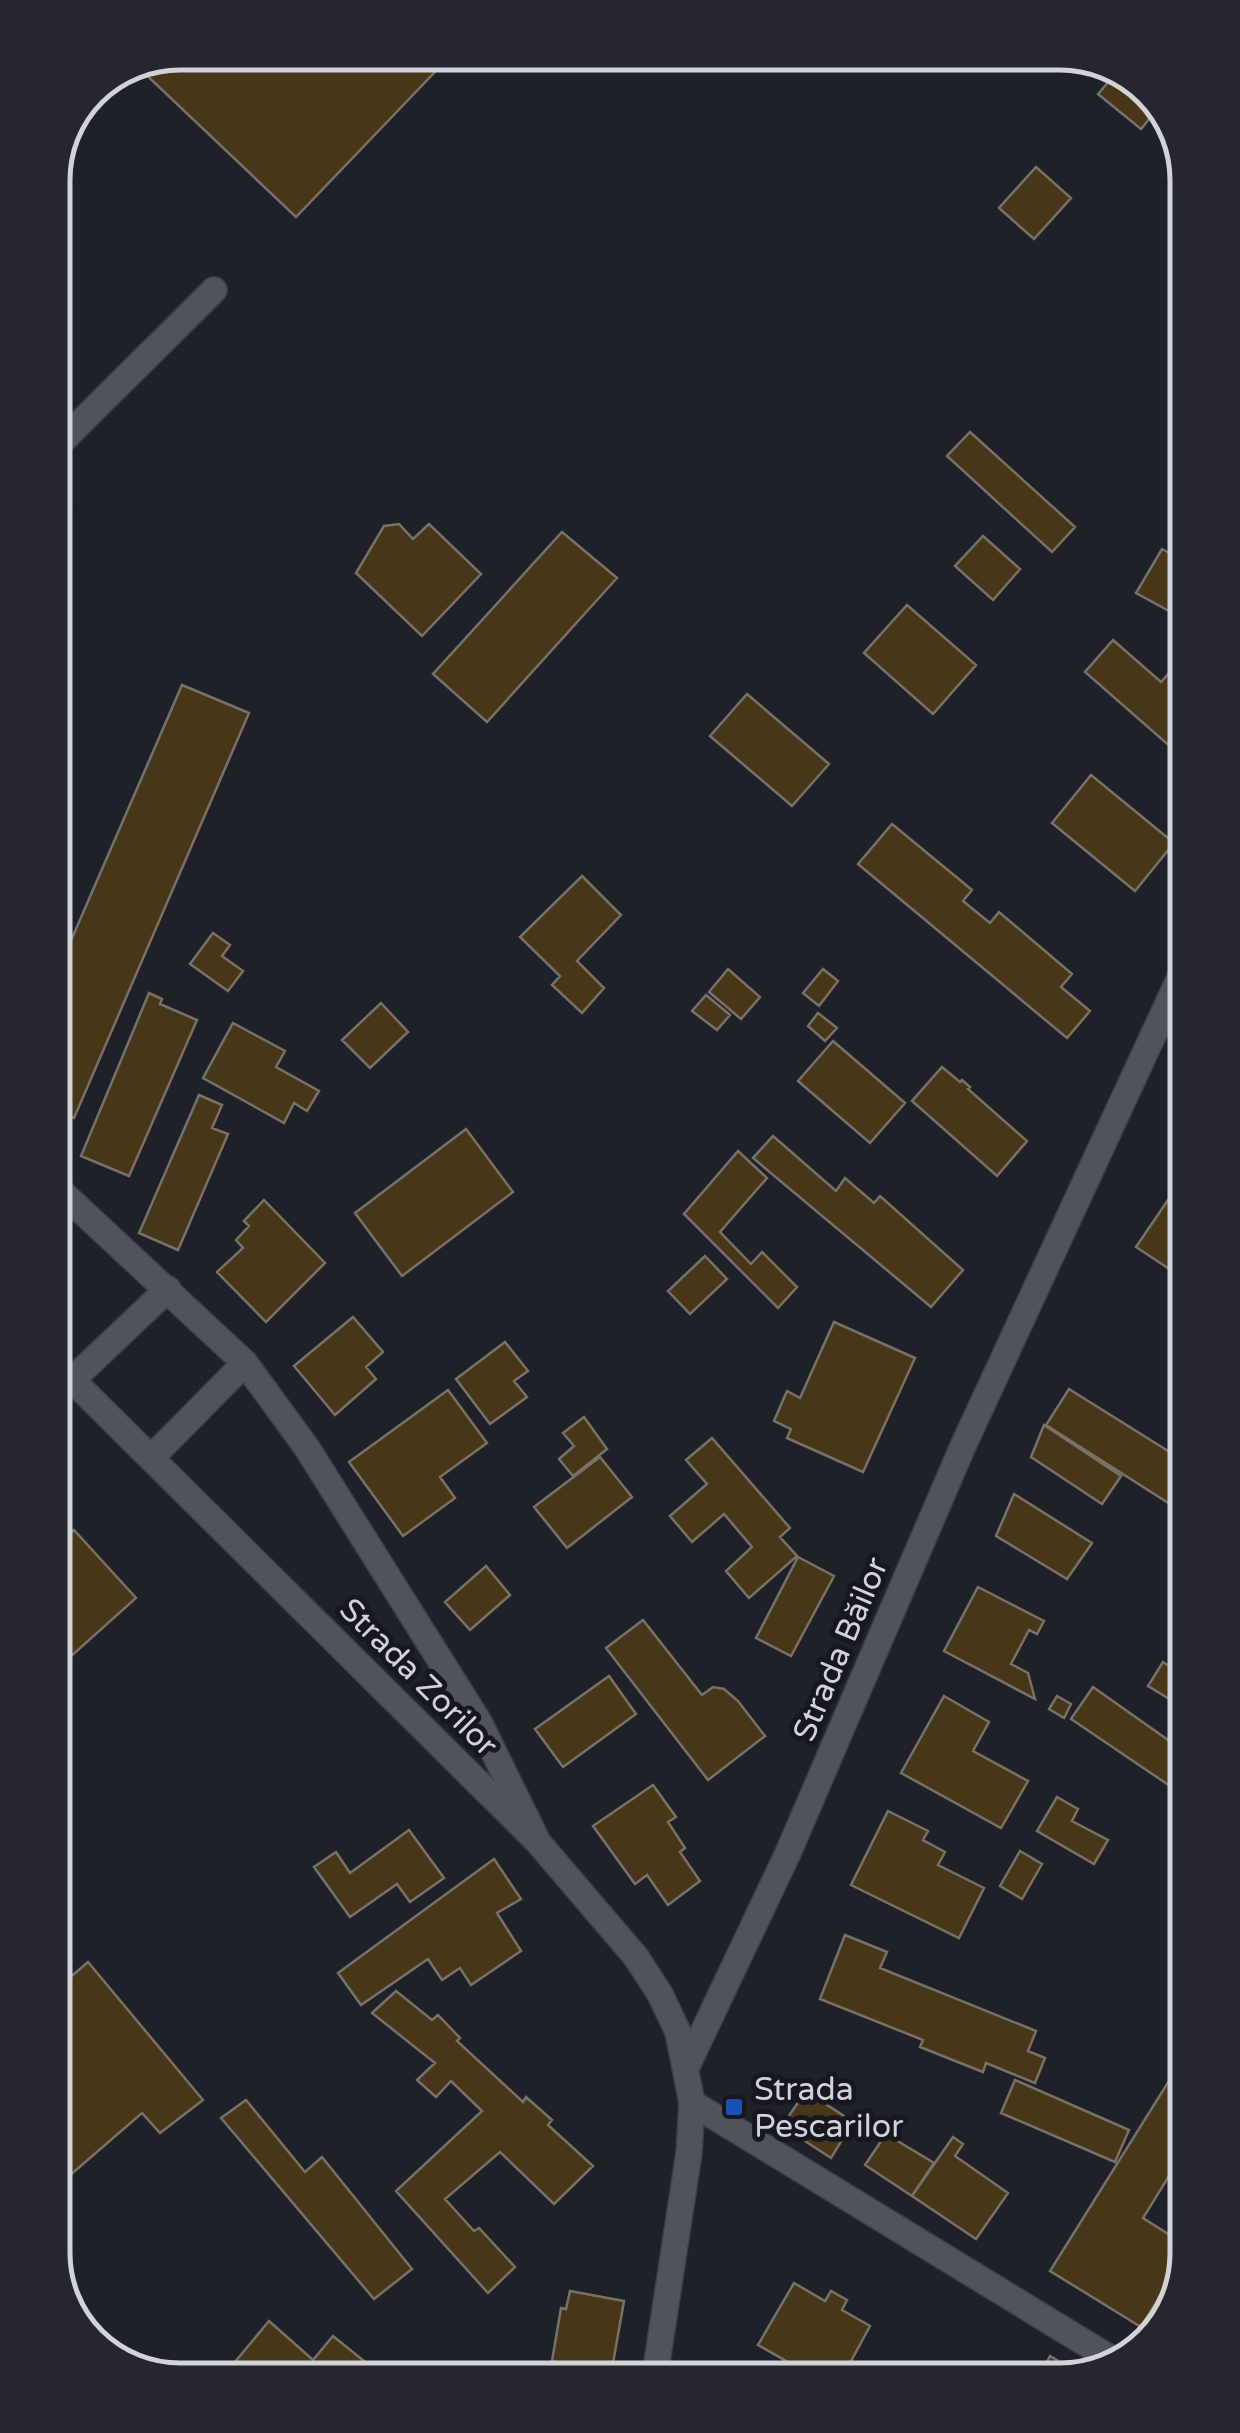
<svg xmlns="http://www.w3.org/2000/svg" width="1240" height="2433" font-family="'Varela Round',sans-serif">
<rect width="100%" height="100%" fill="#1f2129"/>
<!-- building -->
<path fill="#483618" stroke="#777168" stroke-width="2.5" d="M 180,52 L 453,53 L 296,217 L 140,69 Z
M 1118,71 L 1137,79 L 1159,107 L 1141,129 L 1098,94 Z
M 1036,167 L 1071,198 L 1034,239 L 999,208 Z
M 970,432 L 1075,527 L 1052,552 L 947,456 Z
M 399,524 L 413,539 L 429,524 L 481,574 L 422,636 L 356,573 L 384,526 Z
M 562,532 L 617,578 L 487,722 L 433,674 Z
M 983,536 L 1020,569 L 993,600 L 955,566 Z
M 1162,549 L 1180,559 L 1180,617 L 1136,593 Z
M 907,605 L 976,665 L 933,714 L 864,653 Z
M 1113,640 L 1161,682 L 1169,673 L 1180,683 L 1181,756 L 1085,672 Z
M 182,685 L 249,713 L 74,1118 L 57,1111 L 56,975 Z
M 747,694 L 829,764 L 792,806 L 710,736 Z
M 1091,775 L 1174,843 L 1135,891 L 1052,823 Z
M 892,824 L 972,890 L 963,901 L 990,923 L 999,912 L 1072,974 L 1061,987 L 1090,1011 L 1067,1038 L 858,864 Z
M 582,876 L 621,915 L 577,961 L 604,988 L 582,1013 L 552,985 L 560,976 L 520,937 Z
M 213,933 L 230,945 L 222,956 L 243,971 L 228,991 L 190,964 Z
M 728,969 L 760,997 L 741,1019 L 709,992 Z
M 823,969 L 838,981 L 819,1006 L 803,993 Z
M 149,993 L 162,999 L 160,1004 L 197,1020 L 129,1176 L 81,1156 Z
M 706,995 L 730,1015 L 717,1030 L 692,1011 Z
M 381,1003 L 408,1032 L 370,1068 L 342,1040 Z
M 818,1013 L 837,1028 L 825,1041 L 808,1026 Z
M 233,1023 L 285,1051 L 276,1067 L 319,1091 L 307,1111 L 294,1103 L 284,1123 L 203,1078 Z
M 833,1041 L 905,1103 L 870,1143 L 798,1081 Z
M 942,1067 L 960,1082 L 962,1080 L 970,1087 L 968,1089 L 1027,1141 L 997,1176 L 912,1101 Z
M 199,1095 L 222,1105 L 212,1128 L 228,1134 L 178,1250 L 139,1233 Z
M 466,1129 L 513,1192 L 402,1276 L 355,1213 Z
M 773,1136 L 836,1191 L 845,1178 L 874,1203 L 880,1196 L 963,1270 L 931,1307 L 753,1158 Z
M 738,1151 L 767,1178 L 720,1232 L 751,1264 L 762,1252 L 797,1287 L 778,1308 L 684,1214 Z
M 264,1200 L 325,1263 L 266,1322 L 217,1272 L 243,1248 L 236,1240 L 249,1226 L 244,1221 Z
M 1168,1200 L 1183,1210 L 1183,1278 L 1136,1247 Z
M 705,1256 L 727,1279 L 690,1314 L 668,1291 Z
M 353,1317 L 383,1352 L 366,1367 L 376,1379 L 335,1415 L 294,1366 Z
M 834,1322 L 915,1358 L 863,1472 L 787,1438 L 791,1429 L 774,1421 L 787,1391 L 800,1398 Z
M 505,1342 L 528,1371 L 514,1381 L 527,1397 L 490,1424 L 456,1379 Z
M 1069,1389 L 1184,1461 L 1177,1476 L 1184,1481 L 1184,1513 L 1046,1425 Z
M 448,1390 L 487,1443 L 440,1477 L 455,1498 L 403,1536 L 349,1462 Z
M 584,1417 L 607,1449 L 573,1476 L 559,1459 L 574,1446 L 563,1433 Z
M 1044,1425 L 1121,1476 L 1102,1504 L 1031,1457 Z
M 712,1438 L 790,1528 L 780,1537 L 797,1556 L 749,1598 L 726,1571 L 752,1547 L 724,1514 L 692,1542 L 670,1516 L 707,1484 L 686,1460 Z
M 600,1457 L 632,1497 L 567,1548 L 534,1507 Z
M 1014,1494 L 1092,1543 L 1067,1579 L 996,1536 Z
M 74,1530 L 136,1598 L 59,1667 L 59,1543 Z
M 798,1557 L 834,1576 L 791,1656 L 756,1638 Z
M 486,1566 L 510,1595 L 470,1630 L 445,1602 Z
M 978,1587 L 1044,1621 L 1037,1634 L 1029,1630 L 1011,1664 L 1028,1673 L 1035,1699 L 944,1651 Z
M 643,1620 L 702,1695 L 713,1687 L 724,1689 L 738,1701 L 765,1736 L 708,1780 L 606,1648 Z
M 1163,1662 L 1185,1676 L 1185,1700 L 1181,1706 L 1148,1686 Z
M 609,1676 L 636,1714 L 563,1767 L 535,1729 Z
M 1093,1687 L 1185,1752 L 1185,1770 L 1173,1788 L 1071,1719 Z
M 944,1696 L 989,1722 L 973,1751 L 1028,1781 L 1001,1828 L 901,1773 Z
M 1057,1696 L 1071,1704 L 1064,1718 L 1049,1709 Z
M 653,1785 L 676,1817 L 668,1822 L 685,1848 L 680,1852 L 700,1881 L 668,1905 L 647,1875 L 635,1884 L 593,1826 Z
M 1057,1797 L 1078,1809 L 1072,1821 L 1108,1840 L 1094,1864 L 1037,1831 Z
M 888,1811 L 928,1831 L 923,1840 L 945,1852 L 938,1865 L 984,1888 L 959,1938 L 851,1885 Z
M 409,1830 L 444,1878 L 410,1902 L 397,1884 L 350,1917 L 314,1867 L 336,1852 L 350,1873 Z
M 1020,1851 L 1042,1864 L 1022,1899 L 1000,1886 Z
M 494,1859 L 521,1899 L 497,1913 L 521,1951 L 471,1985 L 460,1968 L 442,1980 L 428,1959 L 361,2005 L 338,1973 Z
M 845,1935 L 887,1952 L 880,1968 L 1036,2031 L 1028,2051 L 1045,2058 L 1035,2083 L 986,2063 L 983,2072 L 920,2047 L 923,2040 L 820,1999 Z
M 88,1962 L 203,2100 L 160,2133 L 142,2113 L 61,2183 L 61,1985 Z
M 396,1991 L 432,2020 L 438,2015 L 460,2038 L 457,2041 L 523,2102 L 526,2097 L 552,2120 L 548,2125 L 593,2166 L 554,2204 L 500,2152 L 445,2199 L 474,2231 L 479,2228 L 515,2267 L 488,2293 L 396,2191 L 482,2111 L 451,2081 L 436,2097 L 417,2080 L 435,2063 L 372,2013 Z
M 1187,2052 L 1187,2147 L 1143,2218 L 1187,2246 L 1187,2252 L 1141,2327 L 1050,2271 Z
M 1015,2080 L 1129,2130 L 1115,2162 L 1001,2113 Z
M 806,2091 L 853,2122 L 831,2158 L 782,2126 Z
M 246,2100 L 305,2172 L 322,2157 L 412,2269 L 374,2299 L 221,2118 Z
M 886,2134 L 934,2163 L 912,2196 L 865,2165 Z
M 953,2137 L 963,2144 L 955,2156 L 1008,2193 L 976,2239 L 912,2196 Z
M 794,2283 L 825,2301 L 831,2291 L 847,2300 L 842,2310 L 870,2326 L 844,2374 L 809,2374 L 758,2345 Z
M 570,2291 L 624,2301 L 612,2369 L 587,2365 L 583,2376 L 560,2371 L 562,2363 L 552,2361 L 561,2308 L 566,2309 Z
M 269,2321 L 313,2360 L 333,2336 L 385,2378 L 220,2380 Z
M 1050,2356 L 1076,2371 L 1042,2372 Z"/>
<g fill="none" stroke-linecap="round" stroke-linejoin="round">
<defs>
<path id="lane" d="M 54,449 L 214,290"/>
<path id="street" d="M 57,1188 L 245,1363 L 307,1448 L 479,1722 L 536,1838
M 73,1379 L 168,1289
M 152,1457 L 245,1363
M 692,2103 L 1118,2363"/>
<path id="secondary" d="M 58,1366 L 537,1841 L 636,1957 L 660,1994 L 678,2032 L 692,2103 L 689,2153 L 655,2375
M 686,2068 L 788,1853 L 963,1446 L 1182,973"/>
</defs>
<!-- lane casing -->
<use href="#lane" stroke="#3d3e45" stroke-width="28"/>
<!-- street casing -->
<use href="#street" stroke="#3d3e45" stroke-width="28"/>
<!-- secondary casing -->
<use href="#secondary" stroke="#3d3e45" stroke-width="28"/>
<!-- lane -->
<use href="#lane" stroke="#51535c" stroke-width="25"/>
<!-- street -->
<use href="#street" stroke="#51535c" stroke-width="25"/>
<!-- secondary -->
<use href="#secondary" stroke="#51535c" stroke-width="25"/>
</g>
<!-- markers -->
<rect fill="#1a4fb4" stroke="#16171f" stroke-width="4" x="724" y="2097" width="20" height="20" rx="5"/>
<g text-anchor="middle" stroke-width="10" stroke-linejoin="round" paint-order="stroke">
<!-- street labels -->
<g font-size="32" fill="#d2d3d9" stroke="#16171f">
<text transform="translate(840 1649) rotate(-67)" y="11">Strada Băilor</text>
<text transform="translate(419 1677) rotate(45)" y="11">Strada Zorilor</text>
</g>
<!-- poi labels -->
<g font-size="32" fill="#d2d3d9" stroke="#16171f" text-anchor="start">
<text x="754" y="2100">Strada<tspan x="754" dy="37">Pescarilor</tspan></text>
</g>
</g>
<!-- crop -->
<path d="M0 0H1240V2433H0ZM180 70H1060A110 110 0 0 1 1170 180V2253A110 110 0 0 1 1060 2363H180A110 110 0 0 1 70 2253V180A110 110 0 0 1 180 70Z" fill="#25262e" fill-rule="evenodd"/>
<path fill="none" stroke="#d2d3d9" stroke-width="5" d="M180 70H1060A110 110 0 0 1 1170 180V2253A110 110 0 0 1 1060 2363H180A110 110 0 0 1 70 2253V180A110 110 0 0 1 180 70Z"/>
</svg>
